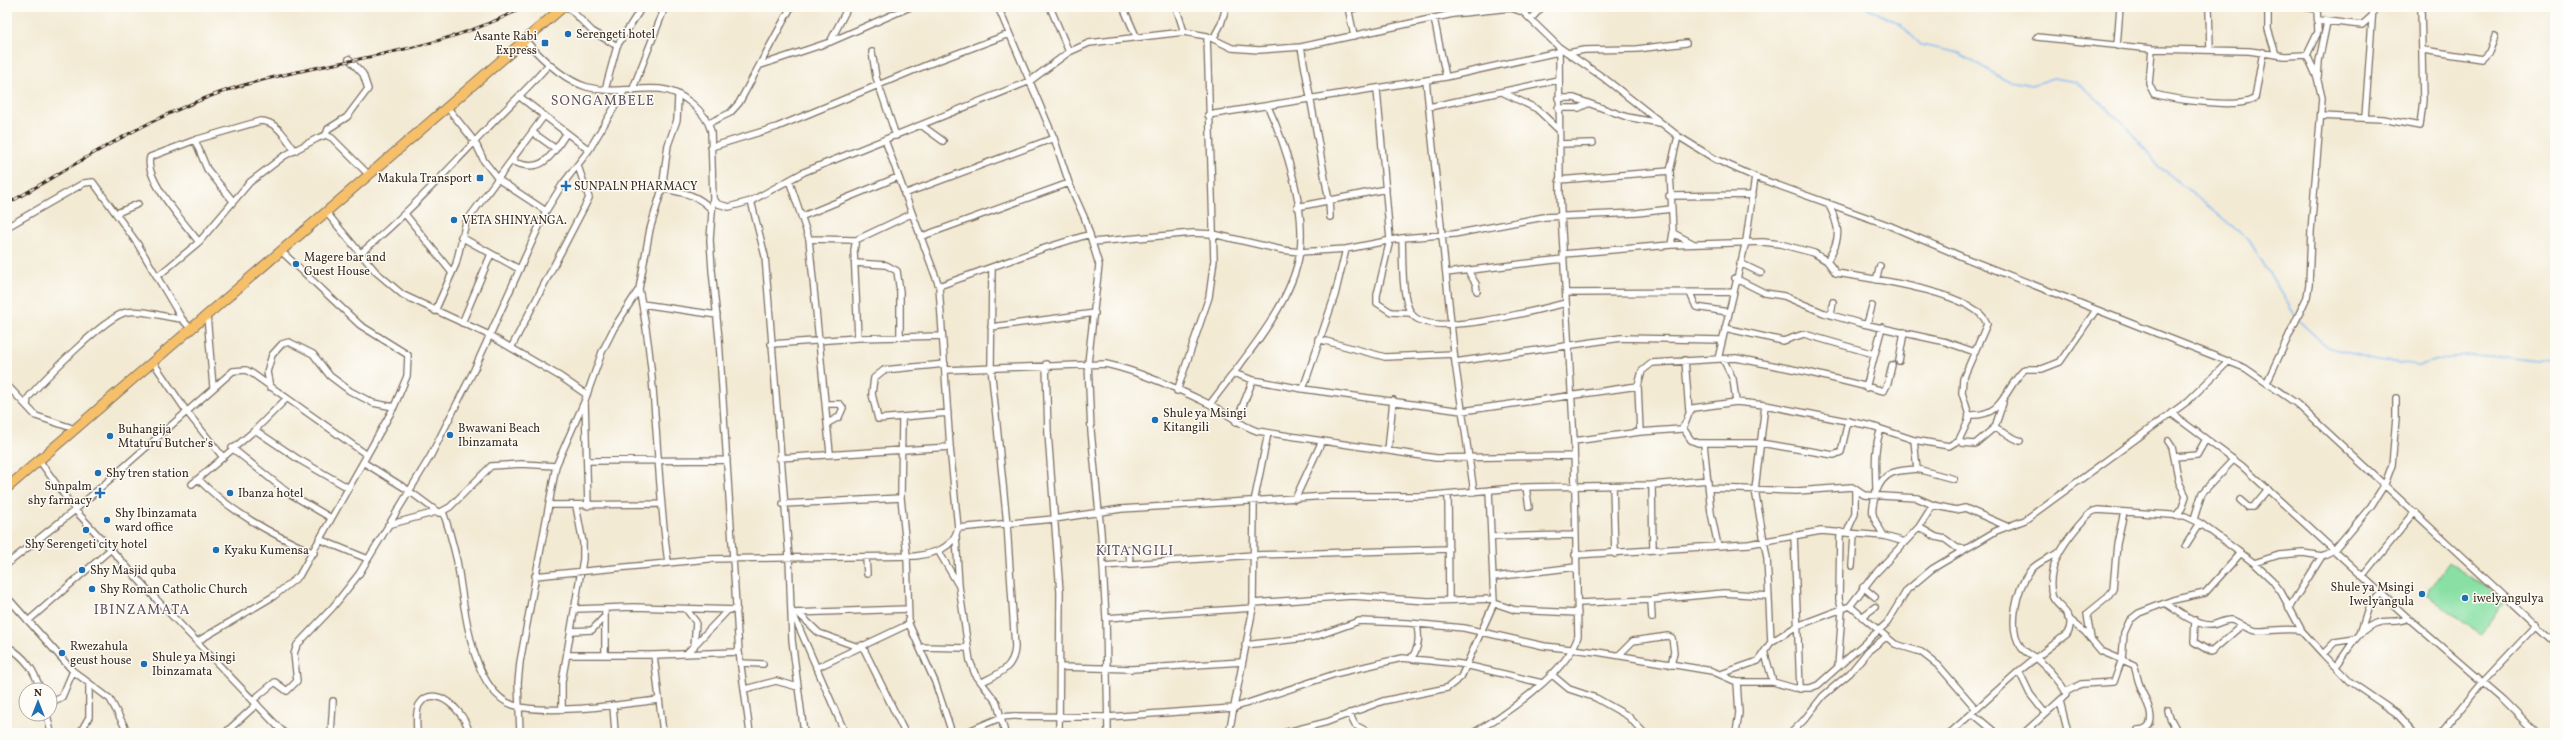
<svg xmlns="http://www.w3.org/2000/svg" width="2562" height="740" font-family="Vollkorn,serif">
<rect width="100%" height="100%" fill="#fdfcf7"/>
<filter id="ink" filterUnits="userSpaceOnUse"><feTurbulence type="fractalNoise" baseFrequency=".025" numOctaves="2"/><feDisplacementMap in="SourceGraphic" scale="8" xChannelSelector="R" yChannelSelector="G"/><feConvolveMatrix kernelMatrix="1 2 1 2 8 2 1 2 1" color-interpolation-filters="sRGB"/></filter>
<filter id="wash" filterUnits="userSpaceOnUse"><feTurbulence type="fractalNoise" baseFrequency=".012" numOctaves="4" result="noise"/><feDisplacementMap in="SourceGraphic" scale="16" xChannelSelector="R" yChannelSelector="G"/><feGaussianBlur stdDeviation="0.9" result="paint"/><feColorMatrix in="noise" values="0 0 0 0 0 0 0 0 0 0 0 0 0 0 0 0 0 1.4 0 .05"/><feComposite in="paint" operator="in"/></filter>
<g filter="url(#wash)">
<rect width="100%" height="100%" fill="#f3ead4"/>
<!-- green -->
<path fill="#88e0a4" stroke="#628561" d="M 2449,562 L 2505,600 L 2482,634 L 2426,595 Z"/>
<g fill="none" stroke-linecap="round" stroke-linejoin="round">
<!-- stream -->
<path stroke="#85bcf5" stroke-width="1.5" d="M 1866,7 L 1901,25 L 1921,45 L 1959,53 L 2005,80 L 2032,85 L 2053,78 L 2077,82 L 2129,129 L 2159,166 L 2249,240 L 2296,317
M 2298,320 L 2327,347 L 2376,360 L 2419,365 L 2449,357 L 2490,355 L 2538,361 L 2555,357"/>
</g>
</g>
<g filter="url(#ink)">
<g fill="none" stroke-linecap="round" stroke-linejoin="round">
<defs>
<path id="minor" d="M 568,7 L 592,31 L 617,46
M 998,7 L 1054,138 L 1069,183 L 1085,219 L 1099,265 L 1088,363 L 1091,431 L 1101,533 L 1106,618 L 1108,733
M 1050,7 L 1069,52
M 1123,7 L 1136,36
M 1176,7 L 1184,32
M 1348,7 L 1354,36
M 2209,7 L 2210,50
M 2268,7 L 2268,29 L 2276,55
M 2303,7 L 2317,9
M 1349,10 L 1358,7
M 1434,18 L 1446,77
M 1531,19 L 1542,7
M 2318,20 L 2362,25 L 2372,16
M 2037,37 L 2152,49 L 2249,51 L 2285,56 L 2307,55
M 1213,39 L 1221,24 L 1226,7
M 525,40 C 541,58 563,80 587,87 C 612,94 635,87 660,89 C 681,91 706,111 711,131 L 713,198 L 718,204 L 729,207 L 751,201 L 804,172 L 1030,81 L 1069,52 L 1089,43 L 1184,32 L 1207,36 L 1232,48 L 1259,50 L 1301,47 L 1453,14 L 1511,8 L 1523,12 L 1559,47 L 1604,78 L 1678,136 L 1715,159 L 1755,177 L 1888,225 L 1965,258 L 2245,368 L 2297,404 L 2555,643
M 830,42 L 848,7
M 2117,46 L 2120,7
M 1301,47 L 1329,201 L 1330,217
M 2152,49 L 2149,84 L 2154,94 C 2172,99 2241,110 2255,98 L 2263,52
M 2423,50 L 2482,59 L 2489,52 L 2495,37
M 872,52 L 876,77 L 896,136
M 1568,53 L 1584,50 L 1637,49 L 1686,43
M 761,65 L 830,42 L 910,7
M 2318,77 L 2319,61 L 2327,22
M 1426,80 L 1455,362 L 1474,492
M 1377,89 L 1390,240 L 1377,295 L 1377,303 L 1391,312 L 1411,313
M 605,90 L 617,46 L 642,7
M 632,91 L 665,7
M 1502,92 L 1537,109 L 1559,130
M 520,97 L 589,150
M 1558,98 L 1574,98 L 1627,117 L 1660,123
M 447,107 L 475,142 L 484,161 L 499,180 L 546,211
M 1429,107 L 1558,80
M 1558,108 L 1579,108 L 1587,104
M 1208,115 L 1446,77 L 1558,52
M 2321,116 L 2382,119 L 2420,126 L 2423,100 L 2421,7
M 2365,118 L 2373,7
M 709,123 L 730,113 L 739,103 L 791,7
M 921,125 L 943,141
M 532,132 L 556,149
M 326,135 L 328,129 L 347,117 L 368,89 L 363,74 L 349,59
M 195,140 L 207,169 L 233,201
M 1559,144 L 1593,143
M 711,147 L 777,127 L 929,64 L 1009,34
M 511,161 C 542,174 549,159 566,134
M 789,180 L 809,239 L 830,453
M 1559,180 L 1670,171
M 662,189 C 681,192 697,194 711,209
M 904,194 L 1054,138
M 1669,196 L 1753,195
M 713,198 L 710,240 L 712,270 L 719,339 L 739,652 L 750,733
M 751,201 L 765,256 L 789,557 L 792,640 L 804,733
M 1297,207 L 1386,189
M 326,212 L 376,272 L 403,295 L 489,335 L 561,377 L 587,395
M 117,213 L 138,204
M 405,214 L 452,273
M 803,216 L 898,177
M 7,227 L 84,183 L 93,182 L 137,243 L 182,319 L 191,329
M 1673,233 L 1694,244
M 461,237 L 519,269
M 920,237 L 1069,183
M 1402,238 C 1403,257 1401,297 1411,313 C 1428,341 1539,309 1566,303
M 809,239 L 856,240
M 199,242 C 186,225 143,178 150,157 L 195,140 L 260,121 C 277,121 286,138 295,151
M 1093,242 L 1193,233 L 1213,234 L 1282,250 L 1300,252 L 1346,249 L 1402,238 L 1454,234 L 1544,217 L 1637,213 L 1671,209
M 1671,245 L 1673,233 L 1670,171 L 1678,136
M 361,253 C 405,216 443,175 482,134 C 504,110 528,89 549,64
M 1563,254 L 1671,245 L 1763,242 L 1780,244 L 1814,253 L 1827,261 L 1836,273 C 1868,278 1977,292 1987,324 L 1963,379 L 1962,393 L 1969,415 L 1968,421 L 1959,440 L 1949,446 L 1914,440 L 1872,426 L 1765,405 L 1736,402 L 1693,408 C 1686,414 1688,424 1681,429 L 1640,432 L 1574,441
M 1827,261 C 1842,238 1840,227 1828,203
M 855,263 L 886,265 L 897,271 L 900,292 L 900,336
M 1740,263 L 1761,273
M 1468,271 L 1476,284 L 1477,291
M 1446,273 L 1563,259
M 158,276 L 199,242 L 250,182 L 262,173 L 284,156 L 318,138 L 326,135 L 332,138 L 369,175
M 1735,278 L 1765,293 L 1784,296 L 1824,313 L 1859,323 L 1946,342 L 1975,352
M 1876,280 L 1880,266
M 939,286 L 1042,249 L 1090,234
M 639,289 C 658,378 655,471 668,562
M 1566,293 L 1732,292
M 1690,293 L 1696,307 L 1728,312
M 642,304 L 717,315
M 435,311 L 456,264 L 466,222 L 544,116
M 207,315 L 213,387
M 1831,315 L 1833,302
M 462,323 L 491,254
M 1867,324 L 1872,306
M 991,327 L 1095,313
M 1725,328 L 1783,341 L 1804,334 L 1874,354
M 858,338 L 854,250 L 856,240 L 911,214
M 1318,339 L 1385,357 L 1454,354
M 771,344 L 858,338 L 942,336
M 511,348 L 589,198 L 578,166
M 1718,359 L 1746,241 L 1755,177
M 1723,359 L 1733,379 L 1736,402
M 1685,360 L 1689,411
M 1899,361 L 1904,332
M 153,362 L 187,412 L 222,456
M 1455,362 L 1621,338 L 1721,340
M 945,364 L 884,370 L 874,378 L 872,394 L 878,419 L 948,413
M 1046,364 L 1048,433 L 1060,592 L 1059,733
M 946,370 L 1106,364 C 1141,372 1176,388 1209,404 C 1226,412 1239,425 1257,431 L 1436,458 L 1574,456
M 1233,373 L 1253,380 L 1303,389 L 1462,411 L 1638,386
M 2267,382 L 2307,297 L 2309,285 L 2311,231 L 2322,98 L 2317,77 L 2307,55 L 2318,32 L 2317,7
M 7,385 L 36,416 L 75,429
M 270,387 L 267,372 L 272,355 L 282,344 L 289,342 L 313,354 L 330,376 L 350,391 L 373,403 L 394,407
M 1866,388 L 1882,327
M 1303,389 L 1335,295 L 1346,249
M 1177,391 L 1209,297 L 1214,260 L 1207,36
M 585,402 L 588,506
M 826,404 L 840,404 L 843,408 L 839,417 L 828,423
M 1210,404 C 1241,362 1293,304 1300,251 C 1306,208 1286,145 1268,107
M 1765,405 L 1755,490 L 1767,558 L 1771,642
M 27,406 L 28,398 C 43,380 107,315 127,312 C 144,309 165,318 182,319
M 2171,413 L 2242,466 L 2408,618 L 2504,701 L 2536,733
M 1969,415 C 2005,417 2003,389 2025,369 L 2042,369 L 2060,362 L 2096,310
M 902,418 L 901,498 L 907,556 L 909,624 L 935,682 L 952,733
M 1236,422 L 1253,380
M 1683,428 L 1691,440 L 1698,443 L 1760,443 L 1834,455 L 1841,452 L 1848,421
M 1994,428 L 2020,441
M 1881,429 C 1873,450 1876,469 1876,490 C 1876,498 1871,506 1873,514 C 1875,523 1880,528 1884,536
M 255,430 L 298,459 L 347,487
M 1640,432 L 1638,386 L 1642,371 L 1652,363 L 1736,358 L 1807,372 L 1884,391 L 1888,383 L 1892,365
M 1959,440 L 1962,443 L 1975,444 L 1995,427 L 2003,403
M 2168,441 L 2172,447 L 2179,482 L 2186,496 L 2182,508 L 2176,516
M 1704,444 L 1711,513 L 1718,546
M 232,448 L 287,492 L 331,518
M 1388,451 L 1393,400
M 2175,457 L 2197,455 L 2206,439
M 779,458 L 950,447
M 39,460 L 75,510 L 157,600 L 284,733
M 587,461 L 727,460
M 363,462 L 408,490 L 439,513 L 450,507 L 491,466 L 521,464 L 556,466
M 1917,469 L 1954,479
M 198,479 C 231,512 271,534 314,553
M 192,484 L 255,430 L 286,399
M 1652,485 L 1653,550
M 1613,486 L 1615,554
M 1526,487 L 1529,507
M 1709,488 L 1797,491 L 1852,487 L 1864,495 L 1917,498 L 1933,505
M 1877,490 C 1885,470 1897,471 1917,469 L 1914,440
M 1448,494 L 1449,600
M 1295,499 L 1322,441
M 2240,500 L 2248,507 L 2253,507 L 2268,489
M 783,504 L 901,498
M 549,505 L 659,504
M 443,512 C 449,528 453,544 457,561 C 464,599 469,690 513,705 C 544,716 624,704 658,700
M 2194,519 L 2202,493 L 2234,459
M 388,525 L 436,512
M 1919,527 L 1936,537 L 1945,539 L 1957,548 L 1965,549
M 958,528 L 1054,519 L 1121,509 L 1328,496 L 1422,496 L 1526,487 L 1652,485 L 1708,480
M 1847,532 L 1855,514 L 1855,490
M 1794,535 L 1800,689
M 956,536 L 959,586 L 970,661 L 975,674 L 997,703 L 1005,733
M 1492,537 L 1574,535
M 319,539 L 368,559
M 2186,545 L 2200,523
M 1129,549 L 1130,565
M 939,552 L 959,586
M 1575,555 L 1749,544 L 1821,531 L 1884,536 L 1905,542
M 866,558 L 867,574
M 2254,563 L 2279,555 L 2303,553 L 2322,556 L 2334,550 L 2371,506 L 2385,484 L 2392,465 L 2396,418 L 2396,398
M 7,564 L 75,510 L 233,371 L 246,370 L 253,374 L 367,455
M 1103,566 L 1254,555 L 1449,549
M 1852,566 L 1854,535
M 535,576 L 708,559 L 916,556 C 935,553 953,549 958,528 L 950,447 L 939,286 L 885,140
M 2363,576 L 2415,512
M 1494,577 L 1576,567
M 1863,587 L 1875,597
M 7,597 L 73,671 L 110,699 L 128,733
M 1651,600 L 1652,618
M 1254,603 L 1352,596 L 1428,601 L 1494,599
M 1494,603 L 1515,610 L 1578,613
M 1578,603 L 1651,600 L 1724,593 L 1769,596
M 2165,603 C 2177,611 2195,625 2210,625 C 2217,625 2224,619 2231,620 C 2241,622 2248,632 2259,631 C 2272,631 2291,627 2302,631
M 1850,606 L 1895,644 L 1921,652 L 1939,666 L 1976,709
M 605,608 L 605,655
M 2289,608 L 2322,556
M 576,609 L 633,607 L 737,610
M 686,609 L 696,622 L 694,647
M 791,609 L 845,733
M 793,613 L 908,609
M 798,613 L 819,633 L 858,647
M 1862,617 L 1875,607
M 1106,618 L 1253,608
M 2068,618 L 2085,632 L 2101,651 L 2134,665 C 2136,671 2137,677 2139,683 C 2143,695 2164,729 2138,730
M 2195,620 L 2194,642 L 2211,652 L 2241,626
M 28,621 L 111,549
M 572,631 L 592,630 L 605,616
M 2360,634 L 2369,606 L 2381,593
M 2091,639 L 2087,614 L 2108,597 L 2113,589 L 2117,544 L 2124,512
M 198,641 L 274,596 L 299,576 L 394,407 L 407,376 L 408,355 L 360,325 L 281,251
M 862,645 L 905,733
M 1245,645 L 1314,637 L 1359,621 L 1408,623 L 1464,628 L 1544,646 L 1597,652 L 1712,671 L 1737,682 L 1773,682 L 1794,688 L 1810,688 L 1818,685 L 1887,623 L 1907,590 L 1932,569 L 1996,531 L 2025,520 L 2188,401 L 2229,361
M 7,646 C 25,657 35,670 40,690
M 920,647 L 967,648
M 687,653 L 728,610
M 1765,654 L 1773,682
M 2323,654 L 2335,642 L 2355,639
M 568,655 L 654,655 L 739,652
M 654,655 L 663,733
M 1619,655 L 1633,641 L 1668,636 L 1672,638 L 1674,652 L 1671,665
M 1411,658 C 1420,648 1419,636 1417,624
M 741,663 L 763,664
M 2336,666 C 2348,652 2358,628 2377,623 C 2387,619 2398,624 2408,618
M 1060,667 L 1132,669 L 1242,662
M 1838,667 L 1842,610 L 1839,599 L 1840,532
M 816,668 L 909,624
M 2019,671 L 2030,694 L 2045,713
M 1551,674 L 1569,689 L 1596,698 L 1628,716 L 1644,733
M 1721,674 L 1758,661 L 1771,642 L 1797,626 L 1850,606 L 1873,576 L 1919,527 L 1933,505 L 1956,510 L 1965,508 L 2006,526
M 982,682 C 999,674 1014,668 1015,647 L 1007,524 L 991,367 L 992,267
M 745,689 L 776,681 L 798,687
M 2066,692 L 2081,684 L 2114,682 L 2122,659 L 2124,633 L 2130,620 L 2139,613 L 2173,600 L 2205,593 L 2241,553
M 253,700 L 275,682 L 287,691 L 297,681 L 294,654 L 297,645 L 333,607 L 359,574 L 430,457 L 474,370 L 546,211 L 562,185 L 589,150 L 624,91
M 2060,701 L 2068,733
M 50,703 L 62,697 L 73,671
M 613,705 L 615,733
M 562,708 L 562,682 L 583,559 L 583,543 L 576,506
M 2168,711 C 2169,720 2176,725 2177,733
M 1349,713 L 1355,725 L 1370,733
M 1972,713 L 1996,733
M 47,714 L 51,733
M 2031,727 L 2035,733
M 80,733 L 89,717 L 89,683
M 225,733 L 257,704
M 331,733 L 333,701
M 417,733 C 417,724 415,713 419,705 C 434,680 467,714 469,733
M 520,733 L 518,683 L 520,662 L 556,466 L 585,400 L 602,352 L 614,328 L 639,289 L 650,229 L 662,189 L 668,145 L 677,120 L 678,96
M 964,733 L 1002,717 L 1013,716 L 1108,717 L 1233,708 L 1338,673 L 1402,658 L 1461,664 L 1542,683
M 1229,733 L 1253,608 L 1254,502 L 1268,433
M 1283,733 L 1327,722 L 1383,701 L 1447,688 L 1461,677 L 1494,603 L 1489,490
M 1473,733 C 1503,716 1569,671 1578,636 L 1574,441 L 1560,195 L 1559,47
M 1736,733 L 1739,713 L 1737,682
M 1791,733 L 1804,720 L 1823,696 L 1850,673 L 1868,651 L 1886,637
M 1950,733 L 2019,671 L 2067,634 C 2079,613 2054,607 2052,595 C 2046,568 2063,544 2079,525 C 2085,519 2089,511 2098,510 L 2185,516 L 2200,523 L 2254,563 L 2272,580 L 2281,592 L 2302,631 L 2323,654 L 2349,681 L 2396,713 L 2414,733
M 2024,733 L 2066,695 C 2066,687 2043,663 2036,658 C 2030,654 2025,653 2021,647 C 2007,628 2017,588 2030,571 C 2037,562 2049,558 2058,553
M 2441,733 L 2483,682 L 2537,625"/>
<path id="trunk" d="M 7,488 L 563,7"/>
</defs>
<!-- minor casing -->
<use href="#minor" stroke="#7b6d5e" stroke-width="8"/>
<!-- trunk casing -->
<use href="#trunk" stroke="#7b6d5e" stroke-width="11"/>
<!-- minor -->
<use href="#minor" stroke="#fff" stroke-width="5.5"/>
<!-- trunk -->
<use href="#trunk" stroke="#f6c06b" stroke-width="9"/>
<defs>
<path id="rail" d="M 7,204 C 85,159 163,107 251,83 C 342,58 440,52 524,7"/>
</defs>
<!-- rail casing -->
<use href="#rail" stroke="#3b2a1e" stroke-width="3"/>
<!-- rail -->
<use href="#rail" stroke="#fdfcf7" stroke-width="1.5" stroke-dasharray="4.5" stroke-linecap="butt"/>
</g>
</g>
<!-- markers -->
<g fill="#1f6fb2" stroke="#fdfcf7" stroke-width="1.5">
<circle cx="568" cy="34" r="4"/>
<rect x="541" y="39" width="8" height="8" rx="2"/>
<rect x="476" y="174" width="8" height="8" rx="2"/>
<path d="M564 180h4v4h4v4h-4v4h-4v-4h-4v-4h4z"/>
<circle cx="454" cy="220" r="4"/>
<circle cx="296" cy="264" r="4"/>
<circle cx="1155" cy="420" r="4"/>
<circle cx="450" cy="435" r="4"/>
<circle cx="110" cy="436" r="4"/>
<circle cx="98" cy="473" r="4"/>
<path d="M98 487h4v4h4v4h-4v4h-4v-4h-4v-4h4z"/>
<circle cx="230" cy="493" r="4"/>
<circle cx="107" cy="520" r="4"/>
<circle cx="86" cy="530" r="4"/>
<circle cx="216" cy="550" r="4"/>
<circle cx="82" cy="570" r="4"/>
<circle cx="92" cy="589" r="4"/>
<circle cx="2422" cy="594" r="4"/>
<circle cx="2465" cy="598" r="4"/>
<circle cx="62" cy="653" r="4"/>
<circle cx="144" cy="664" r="4"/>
</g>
<g text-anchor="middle" stroke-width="3" stroke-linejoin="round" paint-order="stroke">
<!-- poi labels -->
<g font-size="12" fill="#3b2a1e" stroke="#fdfcf7" text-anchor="start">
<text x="576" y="38">Serengeti hotel</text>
<text x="537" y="40" text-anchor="end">Asante Rabi<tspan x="537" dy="14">Express</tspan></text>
<text x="472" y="182" text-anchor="end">Makula Transport</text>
<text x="574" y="190">SUNPALN PHARMACY</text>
<text x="462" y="224">VETA SHINYANGA.</text>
<text x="304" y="261">Magere bar and<tspan x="304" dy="14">Guest House</tspan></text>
<text x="1163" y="417">Shule ya Msingi<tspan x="1163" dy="14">Kitangili</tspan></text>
<text x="458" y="432">Bwawani Beach<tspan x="458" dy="14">Ibinzamata</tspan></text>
<text x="118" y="433">Buhangija<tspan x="118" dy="14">Mtaturu Butcher's</tspan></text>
<text x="106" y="477">Shy tren station</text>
<text x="92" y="490" text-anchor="end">Sunpalm<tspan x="92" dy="14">shy farmacy</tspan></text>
<text x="238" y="497">Ibanza hotel</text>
<text x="115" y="517">Shy Ibinzamata<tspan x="115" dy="14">ward office</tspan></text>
<text x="86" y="548" text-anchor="middle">Shy Serengeti city hotel</text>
<text x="224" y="554">Kyaku Kumensa</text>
<text x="90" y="574">Shy Masjid quba</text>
<text x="2414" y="591" text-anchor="end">Shule ya Msingi<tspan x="2414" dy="14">Iwelyangula</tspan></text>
<text x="100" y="593">Shy Roman Catholic Church</text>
<text x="2473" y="602">iwelyangulya</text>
<text x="70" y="650">Rwezahula<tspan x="70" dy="14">geust house</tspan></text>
<text x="152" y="661">Shule ya Msingi<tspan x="152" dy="14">Ibinzamata</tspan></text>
</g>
<!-- quarter labels -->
<g font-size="14" letter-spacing="1" fill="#615362" stroke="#fdfcf7">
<text x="603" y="105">SONGAMBELE</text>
<text x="1135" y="555">KITANGILI</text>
<text x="142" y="614">IBINZAMATA</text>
</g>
</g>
<!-- margin -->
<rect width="2562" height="740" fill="none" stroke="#fdfcf7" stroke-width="24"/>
<!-- north arrow -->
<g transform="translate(38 702)"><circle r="19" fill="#fdfcf7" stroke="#afa8a0"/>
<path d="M0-3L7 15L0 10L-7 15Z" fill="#1f6fb2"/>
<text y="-6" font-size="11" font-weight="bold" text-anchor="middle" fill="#3b2a1e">N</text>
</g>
</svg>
